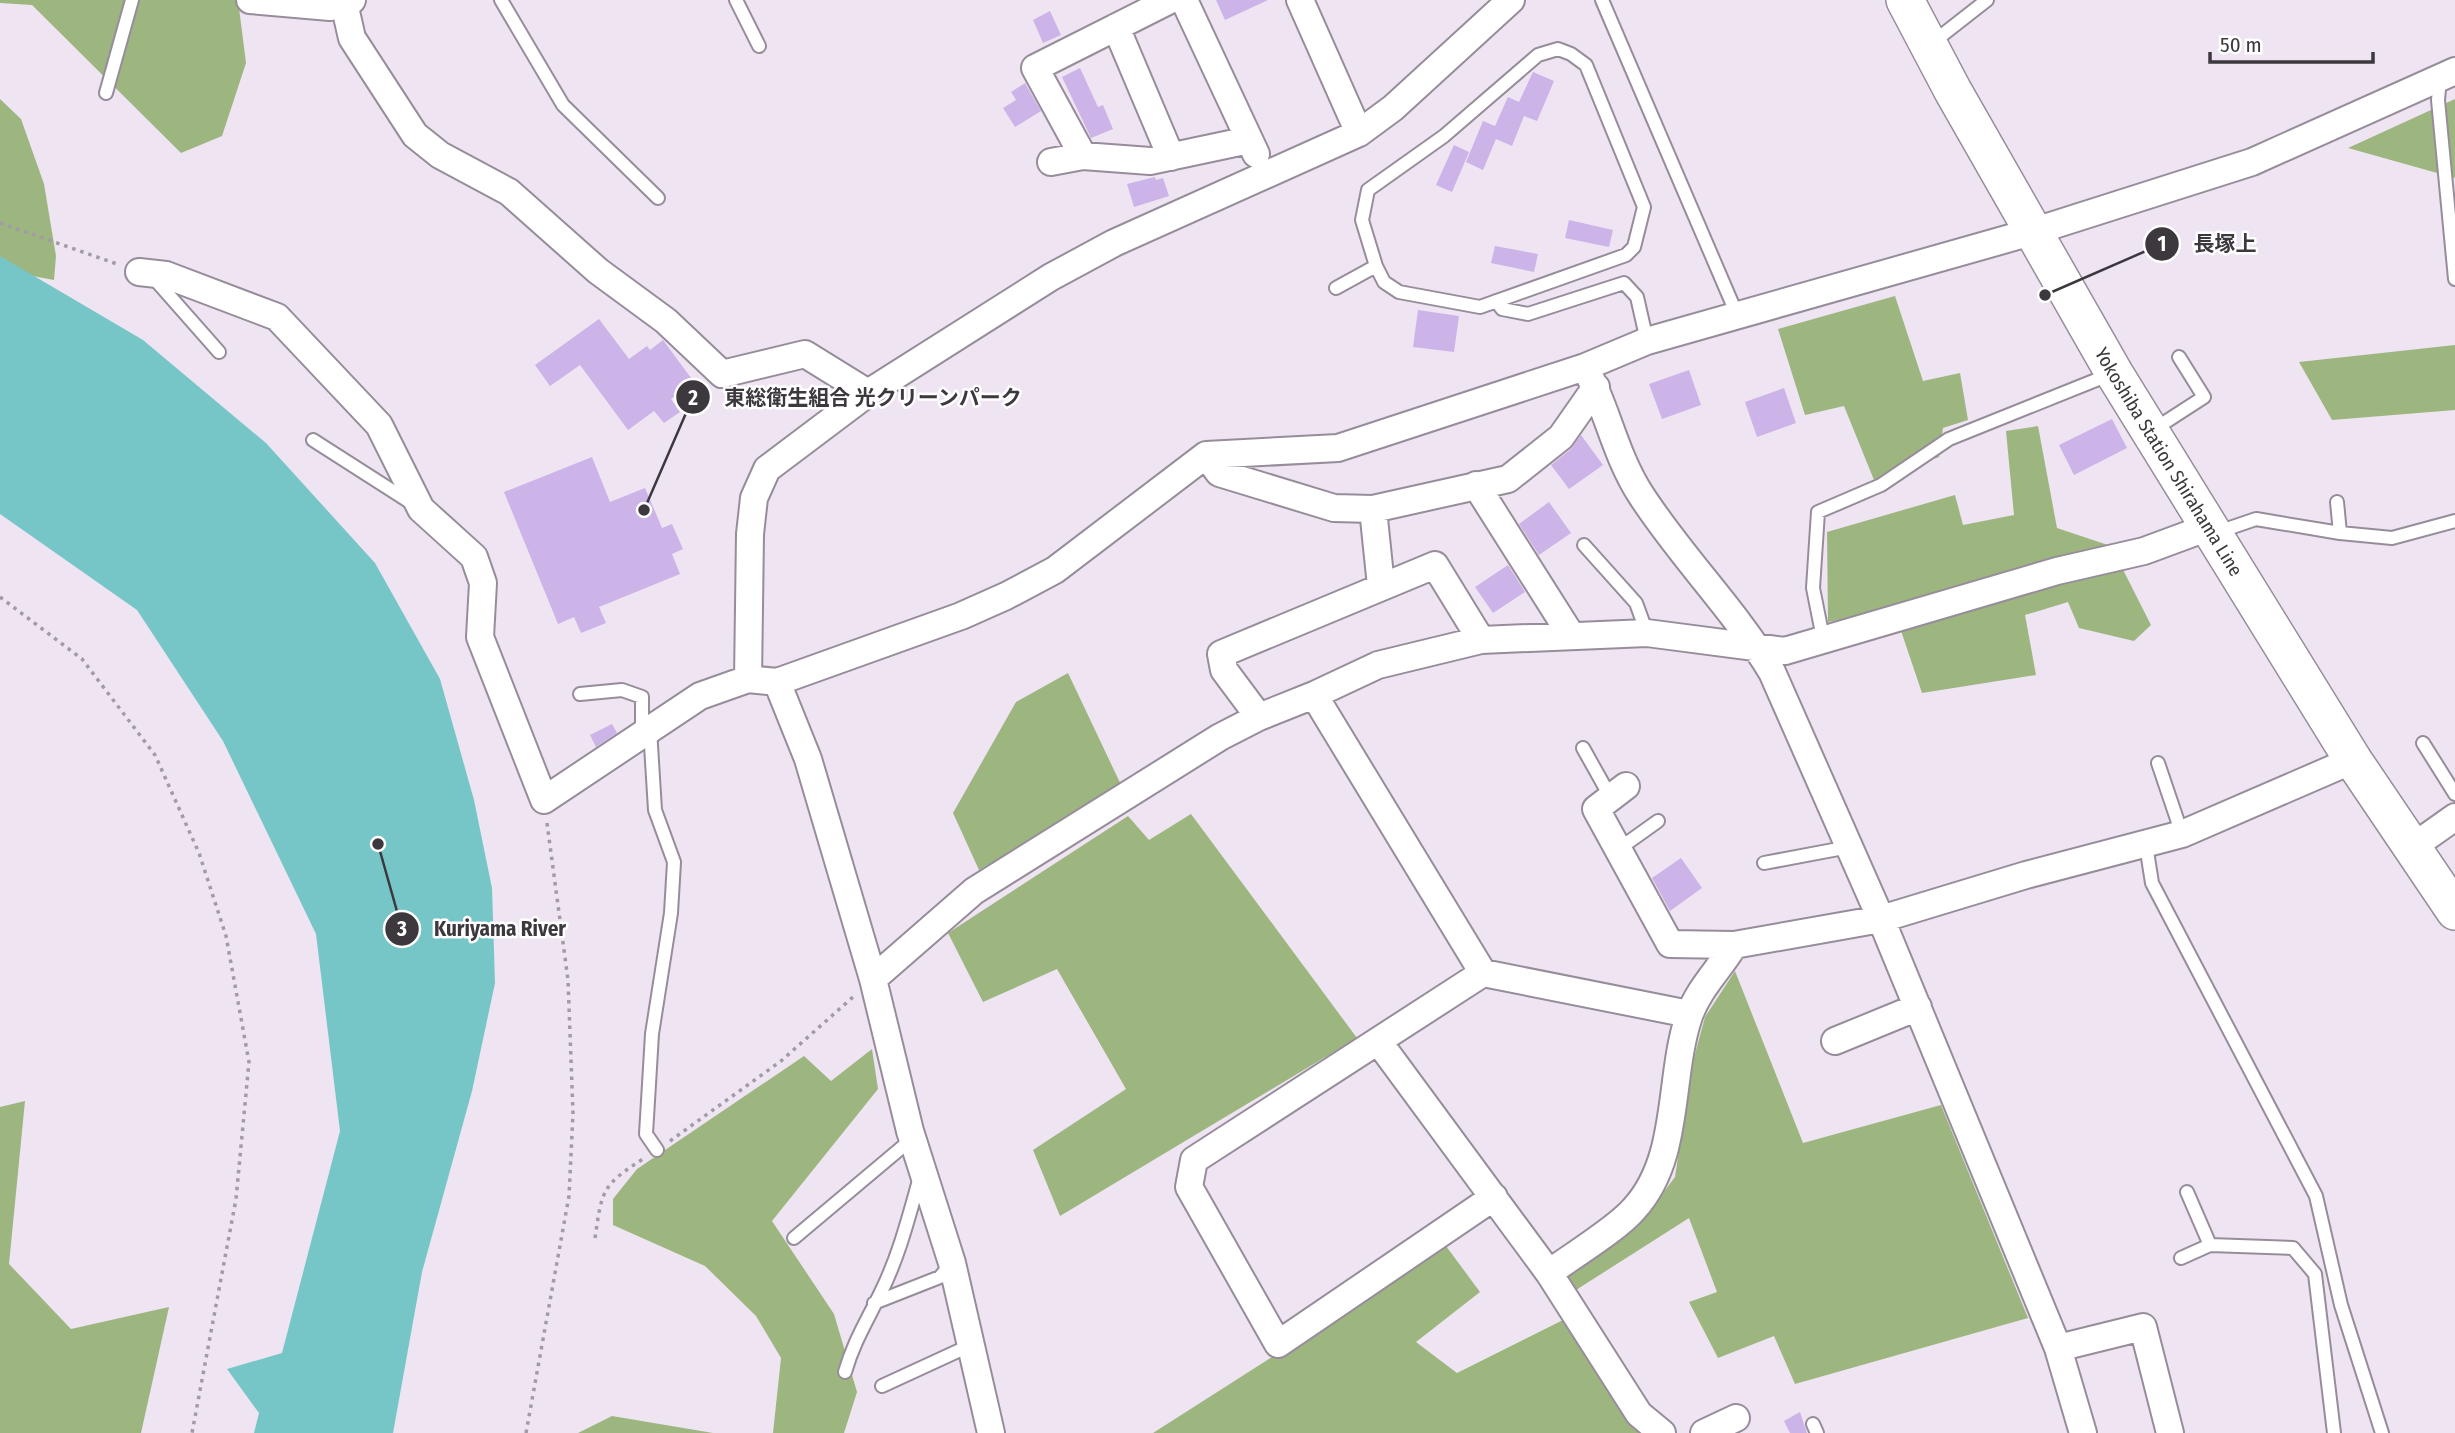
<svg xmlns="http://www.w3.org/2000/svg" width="2455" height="1433" font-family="'Fira Sans Condensed','Noto Sans JP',sans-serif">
<rect width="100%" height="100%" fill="#efe4f2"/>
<!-- forest -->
<path fill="#9db680" d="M 0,0 L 238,0 L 246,63 L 222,136 L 181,153 L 32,5 L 0,3 Z
M 0,99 L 21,119 L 44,184 L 56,256 L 54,280 L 0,270 Z
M 2455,99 L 2455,178 L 2348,148 Z
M 1895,296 L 1923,381 L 1960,373 L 1968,420 L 1943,428 L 1939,457 L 1874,480 L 1844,406 L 1805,415 L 1778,329 Z
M 2455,345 L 2455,410 L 2332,420 L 2299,362 Z
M 2038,426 L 2057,528 L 2111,546 L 2151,625 L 2134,641 L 2079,628 L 2068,602 L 2025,615 L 2036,675 L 1922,693 L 1894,610 L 1828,622 L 1827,532 L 1955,495 L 1963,525 L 2014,515 L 2006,431 Z
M 1068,673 L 1123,789 L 979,870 L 953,813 L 1016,702 Z
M 1191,814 L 1357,1038 L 1060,1216 L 1033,1150 L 1126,1089 L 1057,969 L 983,1002 L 948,933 L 1128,816 L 1149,840 Z
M 1735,971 L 1803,1143 L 1941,1105 L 2028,1318 L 1795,1384 L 1774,1336 L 1718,1358 L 1689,1302 L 1717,1292 L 1689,1218 L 1576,1290 L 1564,1272 L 1644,1218 L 1675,1177 L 1692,1065 L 1705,1017 Z
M 872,1049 L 878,1089 L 772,1221 L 834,1314 L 857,1392 L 844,1433 L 773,1433 L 781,1358 L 756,1316 L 705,1266 L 613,1225 L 613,1199 L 637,1169 L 804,1056 L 831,1081 Z
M 25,1101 L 9,1264 L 71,1329 L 169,1307 L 141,1433 L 0,1433 L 0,1107 Z
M 1446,1246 L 1480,1292 L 1416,1342 L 1457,1373 L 1563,1320 L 1646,1433 L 1153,1433 Z
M 612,1416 L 713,1433 L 578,1433 Z"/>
<!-- water -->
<path fill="#76c6c7" d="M 0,256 L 143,340 L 266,443 L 375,563 L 440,679 L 474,800 L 492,888 L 495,983 L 472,1091 L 422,1272 L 393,1433 L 254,1433 L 259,1413 L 227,1369 L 282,1353 L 340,1131 L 316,934 L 223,741 L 137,610 L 0,514 Z"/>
<!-- building -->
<path fill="#ccb3e8" d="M 1216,0 L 1268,0 L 1225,20 Z
M 1050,11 L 1061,35 L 1043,43 L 1033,20 Z
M 1080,68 L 1098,107 L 1103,105 L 1113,129 L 1091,138 L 1062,77 Z
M 1533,72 L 1554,81 L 1537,121 L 1524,116 L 1512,146 L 1496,139 L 1483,170 L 1466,162 L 1483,121 L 1495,126 L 1508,97 L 1519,102 Z
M 1025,83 L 1041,111 L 1015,127 L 1003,108 L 1016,100 L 1011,92 Z
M 1454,145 L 1469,152 L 1452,192 L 1436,185 Z
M 1155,177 L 1156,180 L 1163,178 L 1169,196 L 1134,207 L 1127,184 Z
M 1569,220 L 1613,230 L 1609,247 L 1565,238 Z
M 1495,246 L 1538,254 L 1534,272 L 1491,263 Z
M 1418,310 L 1459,316 L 1454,352 L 1413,347 Z
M 599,319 L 629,359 L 647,346 L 650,350 L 663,340 L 694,382 L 671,399 L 680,412 L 664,423 L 654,411 L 628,430 L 580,365 L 550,386 L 535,365 Z
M 1689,370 L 1701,405 L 1662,419 L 1649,384 Z
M 1784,388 L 1796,423 L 1757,437 L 1745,402 Z
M 2112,419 L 2127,448 L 2074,475 L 2059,445 Z
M 1581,435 L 1603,465 L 1569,489 L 1551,465 L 1571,449 Z
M 592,457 L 610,502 L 645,488 L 662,528 L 672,524 L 683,549 L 672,554 L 680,574 L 599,607 L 606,623 L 581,633 L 574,617 L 558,624 L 504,492 Z
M 1549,502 L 1571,533 L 1539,555 L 1519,524 Z
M 1508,565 L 1525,592 L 1493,613 L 1475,587 Z
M 612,724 L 617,733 L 596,747 L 590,735 Z
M 1681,858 L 1702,888 L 1670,911 L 1652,878 Z
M 1800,1412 L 1807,1433 L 1790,1433 L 1784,1421 Z"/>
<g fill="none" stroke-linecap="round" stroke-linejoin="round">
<defs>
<path id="service" d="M 501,0 L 563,105 L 658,198
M 736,0 L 759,46
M 1602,0 L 1738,317
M 1932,43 L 1987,0
M 1558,49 L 1571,54 L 1586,65 L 1644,207 L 1634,247 L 1626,255 L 1480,307 L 1399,292 L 1384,282 L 1376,266 L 1362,220 L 1368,190 L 1444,136 L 1538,55 Z
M 2440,78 L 2438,100 L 2455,279
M 106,93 L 132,0
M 152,276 L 219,352
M 1336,288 L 1376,266
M 1496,301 L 1502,309 L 1528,314 L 1624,283 L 1637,297 L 1647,341
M 2153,430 L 2204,397 L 2179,357
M 313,440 L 413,504
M 2337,502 L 2340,533
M 2218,532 L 2256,519 L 2340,533 L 2392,538 L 2455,521
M 1584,545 L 1636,603 L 1647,633
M 1823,638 L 1813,588 L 1818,512 L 1881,485 L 1949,439 L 2111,374
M 580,694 L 622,690 L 642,697 L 642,734
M 650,729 L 655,810 L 674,862 L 671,913 L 652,1034 L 646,1134 L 657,1150
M 2423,743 L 2455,794
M 1583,748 L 1611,798
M 2158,763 L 2182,834
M 2146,845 L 2152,883 L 2316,1196 L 2341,1305 L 2382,1433
M 1616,846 L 1630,841 L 1658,821
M 1764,863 L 1849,847
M 2187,1192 L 2210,1245
M 794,1238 L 913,1138
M 2181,1258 L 2210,1245 L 2293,1248 L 2315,1274 L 2334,1433
M 874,1303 L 940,1277 L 952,1263
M 845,1372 C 854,1341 867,1321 881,1292 C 899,1256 909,1216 920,1177
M 882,1386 L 971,1345
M 1813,1424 L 1817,1433"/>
<path id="minor" d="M 250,0 L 330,7 L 352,0
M 1184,0 L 1256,154
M 1300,0 L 1359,133
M 344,3 L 352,38 L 415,135 L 440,155 L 509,192 L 598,271 L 666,321 L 722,374 L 805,354 L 868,393
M 1116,27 L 1171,157
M 1083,156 L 1035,68 L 1170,0
M 1051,162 L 1083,156 L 1150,161 L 1249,140
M 139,272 L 166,275 L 277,317 L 379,425 L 421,509 L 474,557 L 483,583 L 480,637 L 544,800 L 700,696 L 748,679 L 777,682 L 961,616 L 1006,596 L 1055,570 L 1206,455 L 1338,448 L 1585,367 L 1647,341 L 2035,231 L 2252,162 L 2455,71
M 1585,367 C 1607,408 1615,455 1641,495 C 1681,557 1734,609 1772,672 L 1881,919 L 2058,1348 L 2083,1433
M 1206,455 L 1219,473 L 1334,508 L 1373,509 L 1508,479 L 1561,437 L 1596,387
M 1476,485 L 1571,635
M 1373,509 L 1381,586
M 748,679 L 750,534 L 754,498 L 767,469 L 868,393 L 1051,277 L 1114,243 L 1359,133 L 1393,108 L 1511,0
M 777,682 L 808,759 L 873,979 L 910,1131 L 952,1263 L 991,1433
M 1314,695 L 1483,973
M 1259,717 L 1224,670 L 1221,654 L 1435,565 L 1481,640
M 1626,786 L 1596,809 L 1670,944 L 1734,945 L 1881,919 L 2026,875 L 2182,834 L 2353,760
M 2414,846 L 2455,817
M 873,979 L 974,891 L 1220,737 L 1259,717 L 1314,695 L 1378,665 L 1481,640 L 1647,633 L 1785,651 L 2057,571 L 2144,551 L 2209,527
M 1378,1041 L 1549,1273 L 1639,1414 L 1662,1433
M 1835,1041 L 1918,1007
M 1494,1197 L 1278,1344 L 1189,1187 L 1194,1160 L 1483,973 L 1689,1014
M 1549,1273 C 1572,1256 1617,1229 1634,1209 C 1681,1158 1668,1078 1689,1016 C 1699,988 1719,970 1734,945
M 2058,1348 L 2143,1327 L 2170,1433
M 1704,1433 L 1736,1418"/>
<g id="secondary">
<path id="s1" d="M 1905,0 L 1953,91 L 2114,373 L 2353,760 L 2455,911"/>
</g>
</defs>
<!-- service casing -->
<use href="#service" stroke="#978d9a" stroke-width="16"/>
<!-- minor casing -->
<use href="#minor" stroke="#978d9a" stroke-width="30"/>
<!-- secondary casing -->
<use href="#secondary" stroke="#978d9a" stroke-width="40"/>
<!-- path -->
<path stroke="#a29aa4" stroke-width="3.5" stroke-dasharray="3.5 5" stroke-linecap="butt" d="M 0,223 L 117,264
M 0,597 L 82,659 L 155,755 L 199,853 L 226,936 L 249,1062 L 236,1199 L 192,1433
M 670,1141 L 781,1061 L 853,997
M 595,1238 C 602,1190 602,1185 643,1159
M 526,1433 L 569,1196 L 573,1113 L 568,980 L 547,823"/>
<!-- service -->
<use href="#service" stroke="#fff" stroke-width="12"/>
<!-- minor -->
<use href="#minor" stroke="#fff" stroke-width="26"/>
<!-- secondary -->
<use href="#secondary" stroke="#fff" stroke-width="37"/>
</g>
<g text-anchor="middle" stroke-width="5" stroke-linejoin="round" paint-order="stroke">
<!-- street labels -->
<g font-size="19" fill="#3c383d" stroke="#fff">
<text dy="7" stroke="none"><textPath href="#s1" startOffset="532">Yokoshiba Station Shirahama Line</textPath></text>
</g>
</g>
<!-- callouts -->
<path fill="none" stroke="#3c383d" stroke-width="2.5" d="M2045 295L2162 244M644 510L693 397M378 844L402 929"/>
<g fill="#3c383d" stroke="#fff" stroke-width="2.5">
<circle cx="2045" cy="295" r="7"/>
<circle cx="644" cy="510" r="7"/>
<circle cx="378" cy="844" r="7"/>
<circle cx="2162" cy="244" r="18"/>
<circle cx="693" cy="397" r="18"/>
<circle cx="402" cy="929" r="18"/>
</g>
<g font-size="21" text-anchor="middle" font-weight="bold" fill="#fff">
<text x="2162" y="251">1</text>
<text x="693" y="405">2</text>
<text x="402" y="936">3</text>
</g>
<g font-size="21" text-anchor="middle" font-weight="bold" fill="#3c383d" stroke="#fff" stroke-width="5" stroke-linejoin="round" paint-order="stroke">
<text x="2225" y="251">長塚上</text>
<text x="873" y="405">東総衛生組合 光クリーンパーク</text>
<text x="500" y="936">Kuriyama River</text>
</g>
<!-- scale -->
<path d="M2210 52v10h163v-10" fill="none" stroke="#3c383d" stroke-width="3.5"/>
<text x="2220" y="52" font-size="21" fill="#3c383d" stroke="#ffffff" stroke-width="5" paint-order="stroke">50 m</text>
</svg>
